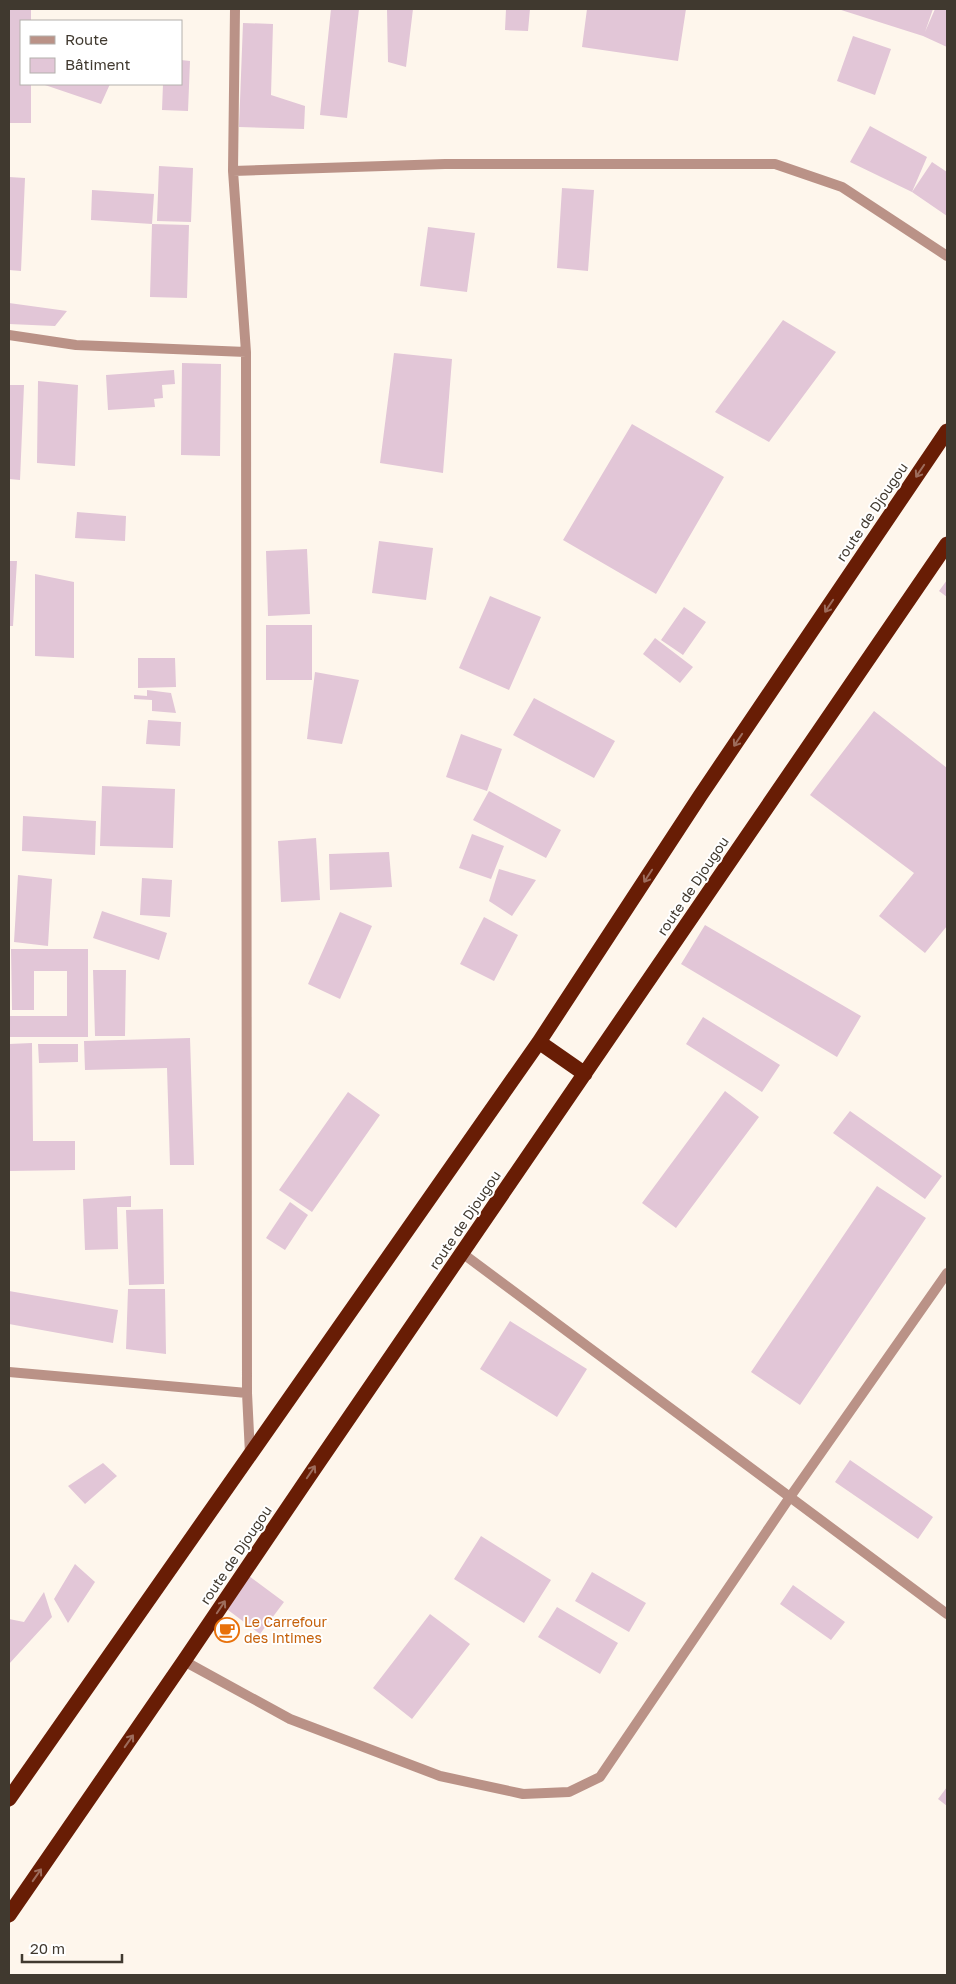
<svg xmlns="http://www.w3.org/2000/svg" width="956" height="1984" font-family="'Golos Text',sans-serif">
<rect width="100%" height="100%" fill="#fef6ec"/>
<!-- building -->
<path fill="#e2c6d7" d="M 9,9 L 31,9 L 31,21 L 21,21 L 21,84 L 31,84 L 31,123 L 9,123 Z
M 331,9 L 359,9 L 347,118 L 320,115 Z
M 387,9 L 413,9 L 406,67 L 388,62 Z
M 506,9 L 530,9 L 528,31 L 505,30 Z
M 587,9 L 686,9 L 678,61 L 582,47 Z
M 838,9 L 933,9 L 925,32 L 935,9 L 947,9 L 947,47 L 923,36 Z
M 243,23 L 273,24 L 271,95 L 305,106 L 304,129 L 239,127 Z
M 853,36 L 891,49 L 875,95 L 837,81 Z
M 181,60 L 190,61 L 188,111 L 162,110 L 163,84 L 181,84 Z
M 42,84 L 110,84 L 101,104 Z
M 870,126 L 927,157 L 912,192 L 850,162 Z
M 932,162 L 947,172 L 947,216 L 912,192 Z
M 159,166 L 193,168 L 191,222 L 157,221 Z
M 9,177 L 25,178 L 21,271 L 9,270 Z
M 562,188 L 594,190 L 588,271 L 557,268 Z
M 92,190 L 154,194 L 152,224 L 91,220 Z
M 152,224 L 189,225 L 187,298 L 150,297 Z
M 428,227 L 475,233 L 467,292 L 420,286 Z
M 9,303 L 67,311 L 55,326 L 9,324 Z
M 783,320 L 836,352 L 769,442 L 715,412 Z
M 394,353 L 452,359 L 443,473 L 380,463 Z
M 182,363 L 221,364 L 220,456 L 181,455 Z
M 174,370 L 175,384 L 162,385 L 163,398 L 154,399 L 155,407 L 108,410 L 106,375 Z
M 38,381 L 78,385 L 75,466 L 37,463 Z
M 9,385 L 24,385 L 20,480 L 9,479 Z
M 632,424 L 724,477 L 656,594 L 563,540 Z
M 77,512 L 126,516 L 125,541 L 75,538 Z
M 379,541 L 433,548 L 426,600 L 372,593 Z
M 307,549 L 310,614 L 268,616 L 266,551 Z
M 9,561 L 17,561 L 13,626 L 9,626 Z
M 35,574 L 74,582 L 74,658 L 35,656 Z
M 947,580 L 947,597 L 939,591 Z
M 490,596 L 541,617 L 509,690 L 459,668 Z
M 684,607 L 706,622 L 683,655 L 661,640 Z
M 266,625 L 312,625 L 312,680 L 266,680 Z
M 655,638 L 693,667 L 680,683 L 643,654 Z
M 138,658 L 175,658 L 176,687 L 138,688 Z
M 315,672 L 359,680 L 342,744 L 307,739 Z
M 147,690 L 171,693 L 176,713 L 152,711 L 152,700 L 134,699 L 134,695 L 147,696 Z
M 534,698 L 615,741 L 594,778 L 513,735 Z
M 874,711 L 947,768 L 947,926 L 925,953 L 879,916 L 914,873 L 810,795 Z
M 148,720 L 181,722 L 180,746 L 146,744 Z
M 461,734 L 502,749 L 487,791 L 446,777 Z
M 102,786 L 175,789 L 173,848 L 100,846 Z
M 489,791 L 561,830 L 546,858 L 473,820 Z
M 23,816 L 96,821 L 95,855 L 22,851 Z
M 472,834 L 504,846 L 491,879 L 459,868 Z
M 316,838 L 320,900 L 281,902 L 278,841 Z
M 389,852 L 392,887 L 330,890 L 329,854 Z
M 499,869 L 536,880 L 512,916 L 489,901 Z
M 18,875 L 52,879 L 48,946 L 14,942 Z
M 142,878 L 172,880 L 170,917 L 140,915 Z
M 102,911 L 167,933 L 159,960 L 93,938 Z
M 340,912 L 372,926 L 340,999 L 308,984 Z
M 484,917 L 518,935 L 494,981 L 460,964 Z
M 705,925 L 861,1016 L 837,1057 L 681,964 Z
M 11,949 L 88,949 L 88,1037 L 9,1037 L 9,1016 L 67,1016 L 67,971 L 34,971 L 34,1010 L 12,1010 Z
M 93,970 L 126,970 L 125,1036 L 95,1036 Z
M 703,1017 L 780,1065 L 762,1092 L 686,1044 Z
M 190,1038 L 194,1165 L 170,1165 L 167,1068 L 85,1070 L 84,1041 Z
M 32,1043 L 33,1141 L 75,1141 L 75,1170 L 9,1171 L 9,1044 Z
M 38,1044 L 78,1044 L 78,1062 L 39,1063 Z
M 725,1091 L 759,1117 L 676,1228 L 642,1203 Z
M 348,1092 L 380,1115 L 312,1212 L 279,1190 Z
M 850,1111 L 942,1176 L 925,1199 L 833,1133 Z
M 877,1186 L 926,1218 L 800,1405 L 751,1372 Z
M 131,1196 L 131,1207 L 117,1207 L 118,1249 L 85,1250 L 83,1199 Z
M 290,1202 L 308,1215 L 285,1250 L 266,1238 Z
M 163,1209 L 164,1284 L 129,1285 L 126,1210 Z
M 128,1289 L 165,1289 L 166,1354 L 126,1349 Z
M 9,1291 L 118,1310 L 113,1343 L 9,1324 Z
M 510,1321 L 587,1369 L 557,1417 L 480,1369 Z
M 850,1460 L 933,1517 L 918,1539 L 835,1482 Z
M 103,1463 L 117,1476 L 85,1504 L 68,1486 Z
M 481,1536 L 551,1580 L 524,1623 L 454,1579 Z
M 75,1564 L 95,1582 L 68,1623 L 54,1599 Z
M 592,1572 L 646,1603 L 629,1632 L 575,1601 Z
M 249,1576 L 284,1602 L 260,1634 L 224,1607 Z
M 793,1585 L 845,1622 L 831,1640 L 780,1604 Z
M 44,1592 L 52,1617 L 9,1664 L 9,1619 L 24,1622 Z
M 557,1607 L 618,1643 L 600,1674 L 538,1637 Z
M 430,1614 L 470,1644 L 412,1719 L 373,1688 Z
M 947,1787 L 947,1806 L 938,1799 Z"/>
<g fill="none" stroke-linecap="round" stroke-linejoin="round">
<!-- street -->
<path stroke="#ba9287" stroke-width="10" d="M 235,9 L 233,171 L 246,352 L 247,1393 L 250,1454
M 233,171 L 445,164 L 775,164 L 842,187 L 947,256
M 9,335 L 76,345 L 246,352
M 462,1253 L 947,1614
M 9,1372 L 247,1393
M 184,1661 L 290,1719 L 440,1776 L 523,1794 L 569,1792 L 600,1777 L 790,1497 L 947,1273"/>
<!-- highway -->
<path stroke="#681d05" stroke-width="15" d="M 539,1042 L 585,1074
M 9,1799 L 539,1042 L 700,796 L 947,431
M 9,1915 L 184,1661 L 312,1472 L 947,544"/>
</g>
<!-- one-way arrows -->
<defs><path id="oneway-shaft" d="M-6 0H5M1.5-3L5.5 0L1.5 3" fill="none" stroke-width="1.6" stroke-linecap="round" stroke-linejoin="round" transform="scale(1.25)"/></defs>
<g stroke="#9d6c5c">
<use href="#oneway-shaft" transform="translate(920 471) rotate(124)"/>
<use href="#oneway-shaft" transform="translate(829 606) rotate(124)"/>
<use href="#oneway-shaft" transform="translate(738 740) rotate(124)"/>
<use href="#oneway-shaft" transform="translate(648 876) rotate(123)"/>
<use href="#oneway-shaft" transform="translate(311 1472) rotate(-56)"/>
<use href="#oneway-shaft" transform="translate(221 1607) rotate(-56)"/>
<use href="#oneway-shaft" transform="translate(129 1741) rotate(-55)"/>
<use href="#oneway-shaft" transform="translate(37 1875) rotate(-55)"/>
</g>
<!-- icons -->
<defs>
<symbol id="cafe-ring" viewBox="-11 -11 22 22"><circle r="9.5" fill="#fff" stroke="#e8710a" stroke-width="1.5"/><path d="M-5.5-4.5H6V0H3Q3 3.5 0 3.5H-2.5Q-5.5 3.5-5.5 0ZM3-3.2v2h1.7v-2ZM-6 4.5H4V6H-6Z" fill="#e8710a"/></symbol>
</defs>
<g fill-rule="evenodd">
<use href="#cafe-ring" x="213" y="1616" width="28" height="28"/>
</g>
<g text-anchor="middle" stroke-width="4" stroke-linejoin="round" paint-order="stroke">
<!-- street labels -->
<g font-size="14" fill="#40392f" stroke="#fff">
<text transform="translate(872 512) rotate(-56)" y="5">route de Djougou</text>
<text transform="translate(693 886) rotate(-56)" y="5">route de Djougou</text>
<text transform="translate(465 1220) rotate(-56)" y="5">route de Djougou</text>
<text transform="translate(236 1555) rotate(-56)" y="5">route de Djougou</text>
</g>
<!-- food labels -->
<g font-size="14" fill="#c56008" stroke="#fff" text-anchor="start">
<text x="244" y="1627">Le Carrefour<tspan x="244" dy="16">des Intimes</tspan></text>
</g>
</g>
<!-- border -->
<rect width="956" height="1984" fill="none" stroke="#40392f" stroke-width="20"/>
<!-- legend -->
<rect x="20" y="20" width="162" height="65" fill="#ffffff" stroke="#b3b0ac"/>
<rect x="30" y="36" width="25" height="8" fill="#ba9287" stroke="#b3b0ac"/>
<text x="65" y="45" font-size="15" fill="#40392f">Route</text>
<rect x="30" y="58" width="25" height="15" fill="#e2c6d7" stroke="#b3b0ac"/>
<text x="65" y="70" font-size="15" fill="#40392f">Bâtiment</text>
<!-- scale -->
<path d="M22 1954v8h100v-8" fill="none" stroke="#40392f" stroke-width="2.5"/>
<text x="30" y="1954" font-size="15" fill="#40392f" stroke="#ffffff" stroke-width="4" paint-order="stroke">20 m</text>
</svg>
